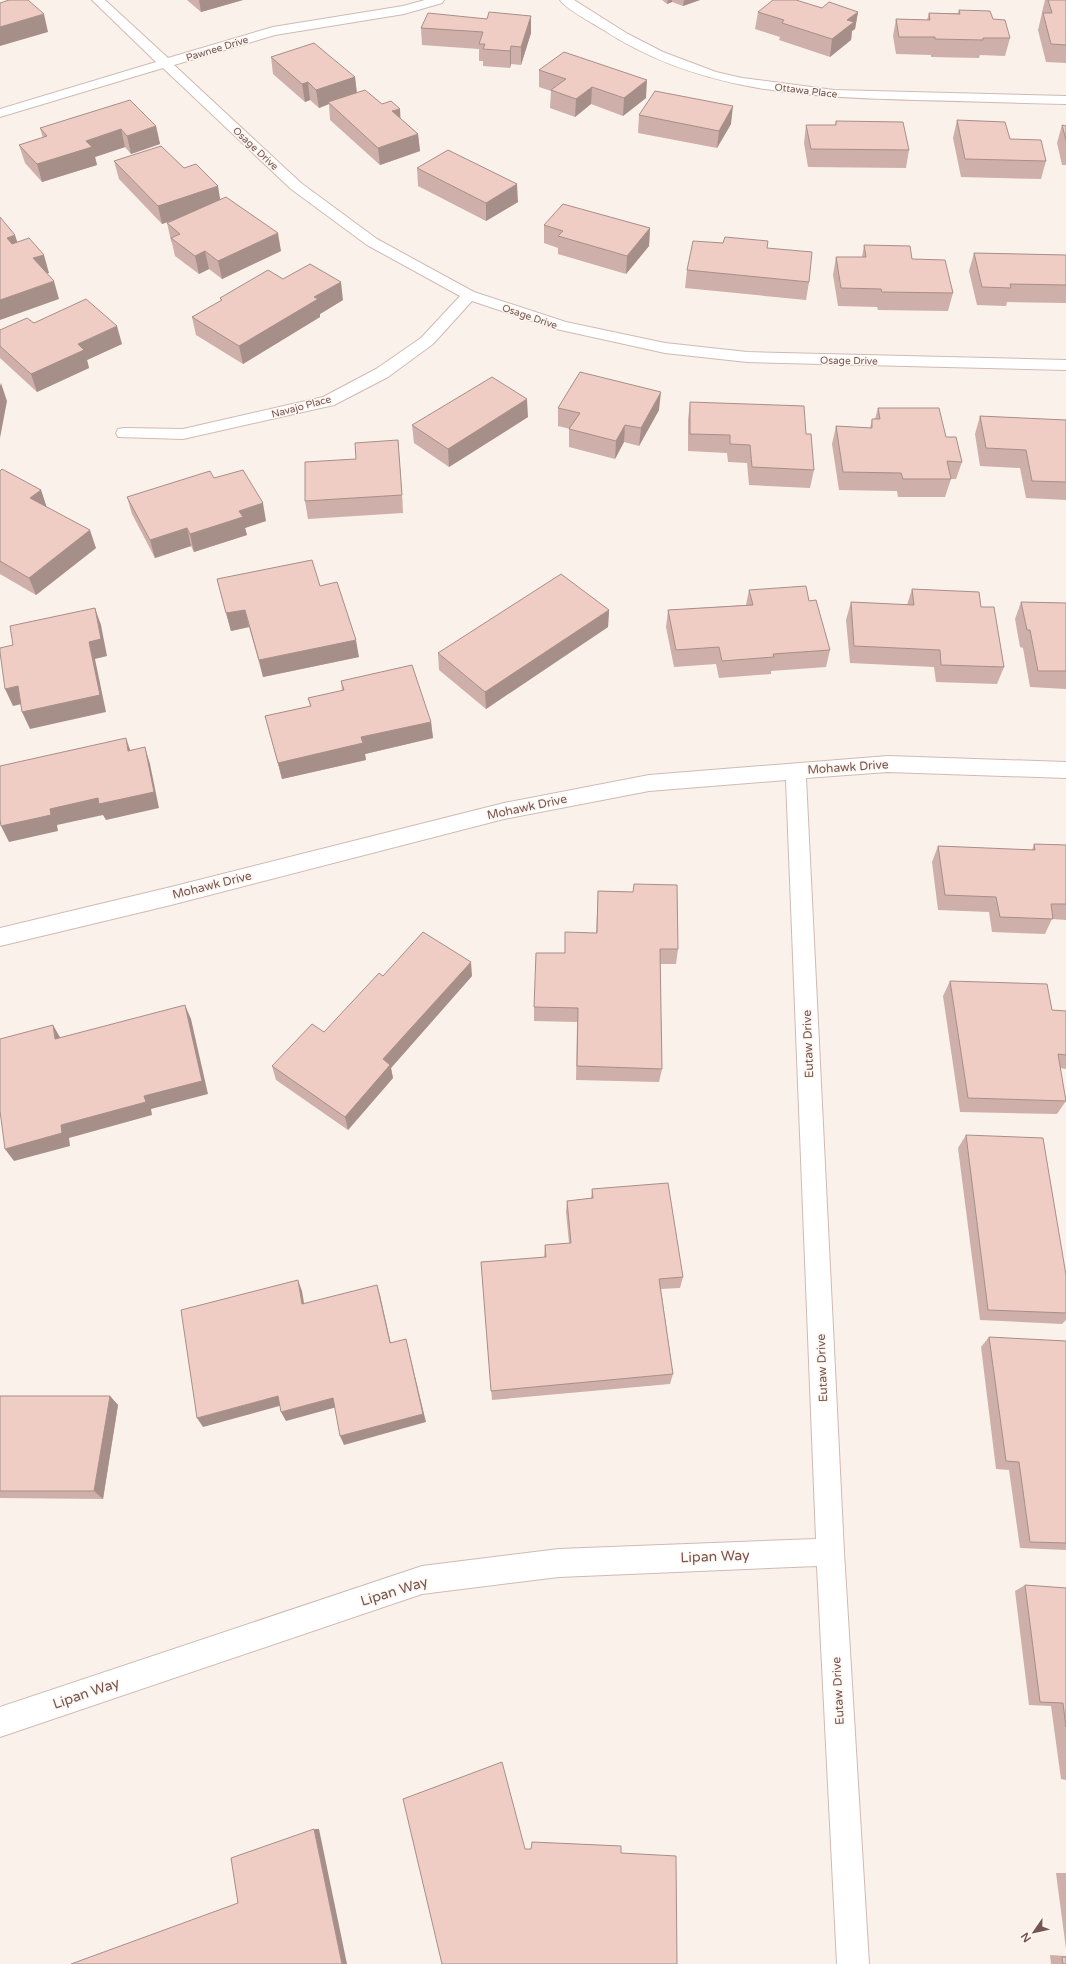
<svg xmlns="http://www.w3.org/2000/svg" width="1066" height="1964" font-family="'Varela Round',sans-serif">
<rect width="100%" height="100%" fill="#fbf1eb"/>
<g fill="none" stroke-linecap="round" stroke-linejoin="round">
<defs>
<path id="minor" d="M 92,0 L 105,0 L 168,58 L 273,27 L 403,6 L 425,0 L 444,0 L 442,3 L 404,14 L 275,35 L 174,65 L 301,183 L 377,239 L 474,292 L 566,322 L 665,343 L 747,352 L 1066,360 L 1066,370 L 747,362 L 665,353 L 556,329 L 472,301 L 433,344 L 388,377 L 334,405 L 183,439 L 118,437 L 116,433 L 118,429 L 124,428 L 183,429 L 323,397 L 376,369 L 421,338 L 460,296 L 367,245 L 291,189 L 163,68 L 0,117 L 0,109 L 156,62 Z
M 560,0 L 574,0 L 628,34 L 663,52 L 716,72 L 742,78 L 834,90 L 1066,96 L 1066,104 C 1016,103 965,101 915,100 C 804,97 698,92 602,29 C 591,22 567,10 560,0 Z
M 888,756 L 1066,762 L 1066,778 L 888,772 L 806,778 L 844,1552 L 869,1964 L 837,1964 L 817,1566 L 559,1577 L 422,1594 L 0,1737 L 0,1707 L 422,1566 L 559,1549 L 816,1539 L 786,780 L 649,791 L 504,819 L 171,905 L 0,946 L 0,928 L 171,887 L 504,803 L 649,775 Z"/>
</defs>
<!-- minor casing -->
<use href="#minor" stroke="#cfbab3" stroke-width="2"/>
<!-- minor -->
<use href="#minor" fill="#fff" fill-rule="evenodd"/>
</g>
<!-- wall -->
<path fill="#ceafa9" d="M 187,0 L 243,0 L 201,12 Z
M 662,0 L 700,0 L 683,6 L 672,2 L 667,4 Z
M 1045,0 L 1066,0 L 1066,63 L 1046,62 L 1038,30 L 1042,13 L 1042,12 Z
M 822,8 L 858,12 L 855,29 L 852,31 L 851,40 L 830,57 L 779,40 L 780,37 L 755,29 L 758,12 Z
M 959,10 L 993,19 L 1010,38 L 1005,56 L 980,55 L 979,58 L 931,57 L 931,55 L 896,54 L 893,36 L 896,19 L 927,20 L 929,13 L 958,13 Z
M 531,16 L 531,33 L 521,65 L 511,64 L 510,68 L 483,66 L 483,61 L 479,61 L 479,49 L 422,45 L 421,28 L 487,19 Z
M 271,57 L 355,77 L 357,93 L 401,119 L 418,134 L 420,151 L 380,165 L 330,120 L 329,104 L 319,108 L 310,100 L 305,102 L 273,74 Z
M 539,70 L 646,98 L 623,116 L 591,104 L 575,117 L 550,108 L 551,91 L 539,87 Z
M 639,115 L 731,124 L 717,148 L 638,133 Z
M 957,120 L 1010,139 L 1046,161 L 1041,179 L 961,177 L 953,138 Z
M 836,121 L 909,150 L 906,168 L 808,167 L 804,143 L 806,125 L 835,125 Z
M 1062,125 L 1066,126 L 1066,165 L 1062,165 L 1057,143 Z
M 156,126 L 160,144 L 131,154 L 125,147 L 95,157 L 97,165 L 42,182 L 25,163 L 19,145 L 43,138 L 40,128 Z
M 114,161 L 184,168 L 281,251 L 222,279 L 209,269 L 199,274 L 175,256 L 172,243 L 171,241 L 167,223 L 173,220 L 162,224 L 119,179 Z
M 417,168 L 518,202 L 486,221 L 418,186 Z
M 544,225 L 650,228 L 649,246 L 626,274 L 558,254 L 558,248 L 544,243 Z
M 864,245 L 912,259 L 953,293 L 948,311 L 878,310 L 877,307 L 838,306 L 833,275 L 836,257 L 862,257 Z
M 767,248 L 809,282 L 806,300 L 685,288 L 687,270 Z
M 974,253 L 1066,255 L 1066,303 L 1007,302 L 1006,306 L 977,305 L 969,271 Z
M 283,279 L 343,300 L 320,314 L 320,317 L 243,364 L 196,335 L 192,317 L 221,301 L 220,298 Z
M 34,323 L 122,344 L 87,360 L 89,368 L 37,392 L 0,358 L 0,330 Z
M 690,402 L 806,434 L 814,470 L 810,488 L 749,485 L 747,463 L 728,462 L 727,453 L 688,451 L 688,420 Z
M 558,408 L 659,410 L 639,446 L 624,442 L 615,459 L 569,447 L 569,429 L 570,429 L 558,426 Z
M 878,408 L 946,437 L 962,462 L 956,479 L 951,479 L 945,497 L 898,497 L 897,491 L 839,490 L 832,444 L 836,426 L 870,428 L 872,419 L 875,419 Z
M 980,416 L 1066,420 L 1066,500 L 1026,498 L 1020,468 L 980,466 L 975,434 Z
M 528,417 L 449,467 L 414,443 L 412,425 Z
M 398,440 L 403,513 L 308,519 L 305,501 L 356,459 Z
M 0,471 L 41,490 L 46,506 L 96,548 L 36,595 L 0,574 Z
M 214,478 L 266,521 L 245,528 L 247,535 L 194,552 L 191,546 L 155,558 L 132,514 L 127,497 Z
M 217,579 L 320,586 L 359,657 L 263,677 L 249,627 L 231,631 Z
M 912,589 L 981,607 L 1004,667 L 997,684 L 936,682 L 934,667 L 850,663 L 846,620 L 851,602 L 907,605 Z
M 749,590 L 809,601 L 830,650 L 826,667 L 771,671 L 771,674 L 719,678 L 716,664 L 674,667 L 666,627 L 668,610 L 746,605 Z
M 1021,602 L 1066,603 L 1066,689 L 1030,687 L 1023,648 L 1020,647 L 1015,619 Z
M 609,610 L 608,627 L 486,709 L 439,670 L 438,653 Z
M 341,681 L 431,722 L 433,738 L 365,754 L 366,760 L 282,779 L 265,716 L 310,706 L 308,698 L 342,691 Z
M 1034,844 L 1066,845 L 1066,920 L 1052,919 L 1045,934 L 992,932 L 989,912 L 938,910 L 932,862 L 938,846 L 1032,850 Z
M 634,884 L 678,949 L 676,964 L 660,964 L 662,1069 L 659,1082 L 576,1080 L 577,1022 L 534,1021 L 534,1007 L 564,953 L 596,933 L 598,891 L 633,892 Z
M 383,976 L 472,976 L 391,1068 L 393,1078 L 348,1130 L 276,1080 L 272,1066 L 324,1032 Z
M 950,981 L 1052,1010 L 1066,1011 L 1066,1069 L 1060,1068 L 1066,1101 L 1057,1114 L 960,1112 L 943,996 Z
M 966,1135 L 1066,1275 L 1066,1320 L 1062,1324 L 980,1320 L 958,1148 Z
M 592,1189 L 683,1277 L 680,1288 L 661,1289 L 673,1374 L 670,1384 L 492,1400 L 481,1262 L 544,1257 L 545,1245 L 569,1243 L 566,1212 L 567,1201 L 591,1198 Z
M 989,1337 L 1066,1341 L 1066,1550 L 1020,1548 L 1009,1470 L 996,1469 L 981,1347 Z
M 0,1396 L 110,1396 L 118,1405 L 103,1499 L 0,1498 Z
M 1025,1585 L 1066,1588 L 1066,1780 L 1061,1779 L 1051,1706 L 1029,1705 L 1015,1591 Z
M 1056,1873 L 1066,1873 L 1066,1949 Z
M 1050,1955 L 1066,1956 L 1066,1964 L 1051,1964 Z"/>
<!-- shaded-wall -->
<path fill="#a78f89" d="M 199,0 L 243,0 L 201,12 Z
M 668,0 L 672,0 L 672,2 L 667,4 Z
M 684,0 L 700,0 L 683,6 Z
M 858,12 L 855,29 L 852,31 L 851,40 L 830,57 L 832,39 L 847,20 Z
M 44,14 L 48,32 L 0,46 L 0,27 Z
M 531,16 L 531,33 L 521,65 L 521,47 Z
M 511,46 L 511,64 L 510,68 L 510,51 Z
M 355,77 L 357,95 L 328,102 L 329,104 L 319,108 L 316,90 Z
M 647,80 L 646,98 L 623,116 L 624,98 Z
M 308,82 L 310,100 L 305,102 L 302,84 Z
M 592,87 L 591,104 L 575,117 L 576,99 Z
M 733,106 L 731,124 L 717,148 L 719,131 Z
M 400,109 L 401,126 L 392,111 Z
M 156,126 L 160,144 L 131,154 L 127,136 Z
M 121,129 L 125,147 L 95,157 L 97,165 L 42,182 L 37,164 L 86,141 Z
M 418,134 L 420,151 L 380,165 L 378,148 Z
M 517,184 L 518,202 L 486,221 L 486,203 Z
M 218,186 L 221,204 L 162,224 L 158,206 Z
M 650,228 L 649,246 L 626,274 L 627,256 Z
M 278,233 L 281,251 L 222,279 L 218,261 Z
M 15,235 L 21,253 L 13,256 L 7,238 Z
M 205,251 L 209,269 L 199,274 L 195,256 Z
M 44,255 L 49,273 L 39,276 L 33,258 Z
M 54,281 L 59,299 L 0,320 L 0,300 Z
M 341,282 L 343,300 L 320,314 L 320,317 L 243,364 L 239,346 L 314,297 Z
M 117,326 L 122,344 L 87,360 L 89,368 L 37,392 L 31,374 L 78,344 Z
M 1,383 L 7,401 L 0,438 L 0,386 Z
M 661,392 L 659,410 L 639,446 L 641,428 Z
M 527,399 L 528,417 L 449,467 L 448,449 Z
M 625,425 L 624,442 L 615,459 L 616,441 Z
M 398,440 L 399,458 L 403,513 L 402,495 Z
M 41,490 L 47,508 L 30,498 Z
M 263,503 L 266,521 L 245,528 L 247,535 L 194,552 L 190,534 L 239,511 Z
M 187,528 L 191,546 L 155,558 L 150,540 Z
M 90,530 L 96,548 L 36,595 L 29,578 Z
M 95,608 L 101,625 L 107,656 L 95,659 L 106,712 L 30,729 L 22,712 Z
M 245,610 L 249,627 L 231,631 L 226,613 Z
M 609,610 L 608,627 L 486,709 L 485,692 Z
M 356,640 L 359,657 L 263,677 L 259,660 Z
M 18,686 L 26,703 L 13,706 L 5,689 Z
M 431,722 L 433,738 L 365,754 L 366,760 L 282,779 L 278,763 L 361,737 Z
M 126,738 L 132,755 L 128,751 Z
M 145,747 L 150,764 L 159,808 L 106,820 L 103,815 L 57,825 L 58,831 L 9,842 L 1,826 L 50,809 Z
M 471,962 L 472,976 L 391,1068 L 393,1078 L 348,1130 L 345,1117 L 383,1059 Z
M 185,1005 L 191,1019 L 208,1094 L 151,1109 L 152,1115 L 69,1138 L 70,1146 L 14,1161 L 5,1149 L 61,1125 L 144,1096 Z
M 53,1025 L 61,1039 L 55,1039 Z
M 298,1280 L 302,1291 L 306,1315 L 302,1304 Z
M 377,1285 L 380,1295 L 393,1353 L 390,1343 Z
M 406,1339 L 426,1422 L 344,1445 L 340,1436 Z
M 110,1396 L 118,1405 L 103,1499 L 94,1491 Z
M 278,1396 L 283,1405 L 203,1427 L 197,1418 Z
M 333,1398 L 337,1407 L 286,1421 L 281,1412 Z
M 314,1829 L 319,1829 L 347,1964 L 342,1964 Z"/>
<!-- building -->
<path fill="#efccc4" stroke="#a78f89" d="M 9,0 L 28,0 L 44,14 L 0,27 L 0,3 Z
M 773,0 L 796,0 L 822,8 L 829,2 L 858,12 L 847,20 L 854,22 L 832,39 L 782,23 L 784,20 L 758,12 Z
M 1048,0 L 1066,0 L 1066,45 L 1051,44 L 1043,13 L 1052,13 Z
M 959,10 L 990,11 L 993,19 L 1005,20 L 1010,38 L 983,38 L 983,40 L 935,39 L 935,37 L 899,37 L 896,19 L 930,20 L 929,13 L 960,14 Z
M 489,12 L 531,16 L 521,47 L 511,46 L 510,51 L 483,49 L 485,44 L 479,44 L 483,32 L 421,28 L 428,13 L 487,19 Z
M 314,43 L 355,77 L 316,90 L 308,82 L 302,84 L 271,57 Z
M 564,52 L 647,80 L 624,98 L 592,87 L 576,99 L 551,90 L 566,79 L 539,70 Z
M 365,90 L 382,104 L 391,101 L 400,109 L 392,111 L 418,134 L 378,148 L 328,102 Z
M 655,91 L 733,106 L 719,131 L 639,115 Z
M 130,100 L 156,126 L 127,136 L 121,129 L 86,141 L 92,147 L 37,164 L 19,145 L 47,136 L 40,128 Z
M 957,120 L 1005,122 L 1010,139 L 1041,140 L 1046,161 L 965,159 Z
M 836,121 L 903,122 L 909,150 L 811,149 L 806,125 L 836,125 Z
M 1062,125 L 1066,126 L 1066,140 Z
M 161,146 L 184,168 L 196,164 L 218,186 L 158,206 L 114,161 Z
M 448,150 L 517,184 L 486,203 L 417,168 Z
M 226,197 L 278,233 L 218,261 L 205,251 L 195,256 L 171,238 L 180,234 L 167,223 Z
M 563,204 L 650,228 L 627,256 L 558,236 L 563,231 L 544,225 Z
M 0,217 L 15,235 L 7,238 L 12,244 L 29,238 L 44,255 L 33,258 L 54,281 L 0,300 Z
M 725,237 L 768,241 L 767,248 L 812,252 L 809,282 L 687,270 L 693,241 L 723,243 Z
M 864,245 L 910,246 L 912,259 L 945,260 L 953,293 L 882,292 L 881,289 L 841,288 L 836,257 L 866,257 Z
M 974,253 L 1066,255 L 1066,285 L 1010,284 L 1011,288 L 982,287 Z
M 310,264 L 341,282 L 314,297 L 318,299 L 239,346 L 192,317 L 222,300 L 220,298 L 268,270 L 283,279 Z
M 86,299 L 117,326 L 78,344 L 84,350 L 31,374 L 0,346 L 0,330 L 27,318 L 34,323 Z
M 580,372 L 661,392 L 641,428 L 625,425 L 616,441 L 569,429 L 580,413 L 558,408 Z
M 492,377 L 527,399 L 448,449 L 412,425 Z
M 690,402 L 804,406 L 806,434 L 811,434 L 814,470 L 752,467 L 750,445 L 730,444 L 730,435 L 690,434 Z
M 878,408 L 939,408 L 946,437 L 956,437 L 962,462 L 947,461 L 951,479 L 903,479 L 901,473 L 843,472 L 836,426 L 872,428 L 872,419 L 880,419 Z
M 980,416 L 1066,420 L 1066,482 L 1032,481 L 1026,450 L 986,448 Z
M 398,440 L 402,495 L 305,501 L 305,462 L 356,459 L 355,443 Z
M 2,469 L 41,490 L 30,498 L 90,530 L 29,578 L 0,561 L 0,471 Z
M 243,470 L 263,503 L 239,511 L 243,517 L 190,534 L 187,528 L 150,540 L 127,497 L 210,471 L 214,478 Z
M 312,560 L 320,586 L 337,582 L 356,640 L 259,660 L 245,610 L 226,613 L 217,579 Z
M 561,574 L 609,610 L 485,692 L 438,653 Z
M 806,586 L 809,601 L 816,600 L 830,650 L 773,654 L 774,657 L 722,661 L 719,647 L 676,650 L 668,610 L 753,605 L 749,590 Z
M 912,589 L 979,592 L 981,607 L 994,607 L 1004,667 L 941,665 L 940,650 L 854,646 L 851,602 L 914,605 Z
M 1021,602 L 1066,603 L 1066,671 L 1038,671 L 1030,630 L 1027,630 Z
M 95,608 L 101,639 L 89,642 L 100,695 L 22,712 L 18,686 L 5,689 L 0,652 L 0,648 L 13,645 L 10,626 Z
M 412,665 L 431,722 L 361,737 L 363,743 L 278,763 L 265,716 L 311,706 L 308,698 L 344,690 L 341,681 Z
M 126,738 L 128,751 L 145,747 L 154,792 L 99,804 L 98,798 L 50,809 L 51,815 L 1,826 L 0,819 L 0,766 Z
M 1034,844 L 1066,845 L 1066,904 L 1051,904 L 1053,919 L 1000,917 L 996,897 L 945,895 L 938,846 L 1035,850 Z
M 634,884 L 677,885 L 678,949 L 660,949 L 662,1069 L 577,1066 L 578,1008 L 534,1007 L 536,953 L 565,953 L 565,932 L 597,933 L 598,891 L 633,892 Z
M 423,932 L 471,962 L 383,1059 L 390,1065 L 345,1117 L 272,1066 L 312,1024 L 324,1032 L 379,973 L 383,976 Z
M 950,981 L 1047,984 L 1052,1010 L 1066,1011 L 1066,1055 L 1058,1054 L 1066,1101 L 968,1098 Z
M 185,1005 L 202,1081 L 144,1096 L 146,1102 L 61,1125 L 62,1133 L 5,1149 L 0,1111 L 0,1039 L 53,1025 L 55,1039 Z
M 966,1135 L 1043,1138 L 1066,1275 L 1066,1313 L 988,1310 Z
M 668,1183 L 683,1277 L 659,1279 L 673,1374 L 491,1391 L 481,1262 L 546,1257 L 545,1245 L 571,1243 L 567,1201 L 593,1198 L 592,1189 Z
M 298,1280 L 302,1304 L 377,1285 L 390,1343 L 406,1339 L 423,1414 L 340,1436 L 333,1398 L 281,1412 L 278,1396 L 197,1418 L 181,1310 Z
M 989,1337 L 1066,1341 L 1066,1543 L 1030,1542 L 1019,1462 L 1006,1461 Z
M 0,1396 L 110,1396 L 94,1491 L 0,1491 Z
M 1025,1585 L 1066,1588 L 1066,1727 L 1063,1703 L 1040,1702 Z
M 502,1762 L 525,1849 L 531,1849 L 532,1842 L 621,1846 L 621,1853 L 676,1856 L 677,1964 L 442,1964 L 403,1799 Z
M 314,1829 L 342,1964 L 71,1964 L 238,1903 L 231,1858 Z
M 1062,1957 L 1066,1957 L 1066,1964 L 1063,1964 Z"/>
<g text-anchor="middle" stroke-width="3" stroke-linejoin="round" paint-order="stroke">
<!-- far-street labels -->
<g font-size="10" fill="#75554f" stroke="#fef6f1">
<text transform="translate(217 48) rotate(-17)" y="4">Pawnee Drive</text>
<text transform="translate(806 90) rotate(7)" y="4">Ottawa Place</text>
<text transform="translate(256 148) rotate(43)" y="4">Osage Drive</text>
<text transform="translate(530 316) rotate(19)" y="4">Osage Drive</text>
<text transform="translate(849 360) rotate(1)" y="4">Osage Drive</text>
<text transform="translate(301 406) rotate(-15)" y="4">Navajo Place</text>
</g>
<!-- street labels -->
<g font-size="12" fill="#75554f" stroke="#fef6f1">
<text transform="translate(848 767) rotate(-4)" y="4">Mohawk Drive</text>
<text transform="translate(527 807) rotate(-12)" y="4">Mohawk Drive</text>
<text transform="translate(212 885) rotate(-14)" y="4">Mohawk Drive</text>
<text transform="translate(808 1044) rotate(-92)" y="4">Eutaw Drive</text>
<text transform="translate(822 1368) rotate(-92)" y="4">Eutaw Drive</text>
<text transform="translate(838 1691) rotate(-93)" y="4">Eutaw Drive</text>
</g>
<!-- near-street labels -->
<g font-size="14" fill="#75554f" stroke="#fef6f1">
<text transform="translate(715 1556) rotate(-2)" y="5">Lipan Way</text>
<text transform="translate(394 1591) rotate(-17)" y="5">Lipan Way</text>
<text transform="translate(86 1693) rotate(-19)" y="5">Lipan Way</text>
</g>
</g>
<!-- north arrow -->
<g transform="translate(1034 1932) rotate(236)" stroke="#fef6f1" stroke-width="3" paint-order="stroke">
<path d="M0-3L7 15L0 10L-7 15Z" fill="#75554f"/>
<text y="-6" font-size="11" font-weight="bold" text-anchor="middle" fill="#75554f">N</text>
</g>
</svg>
